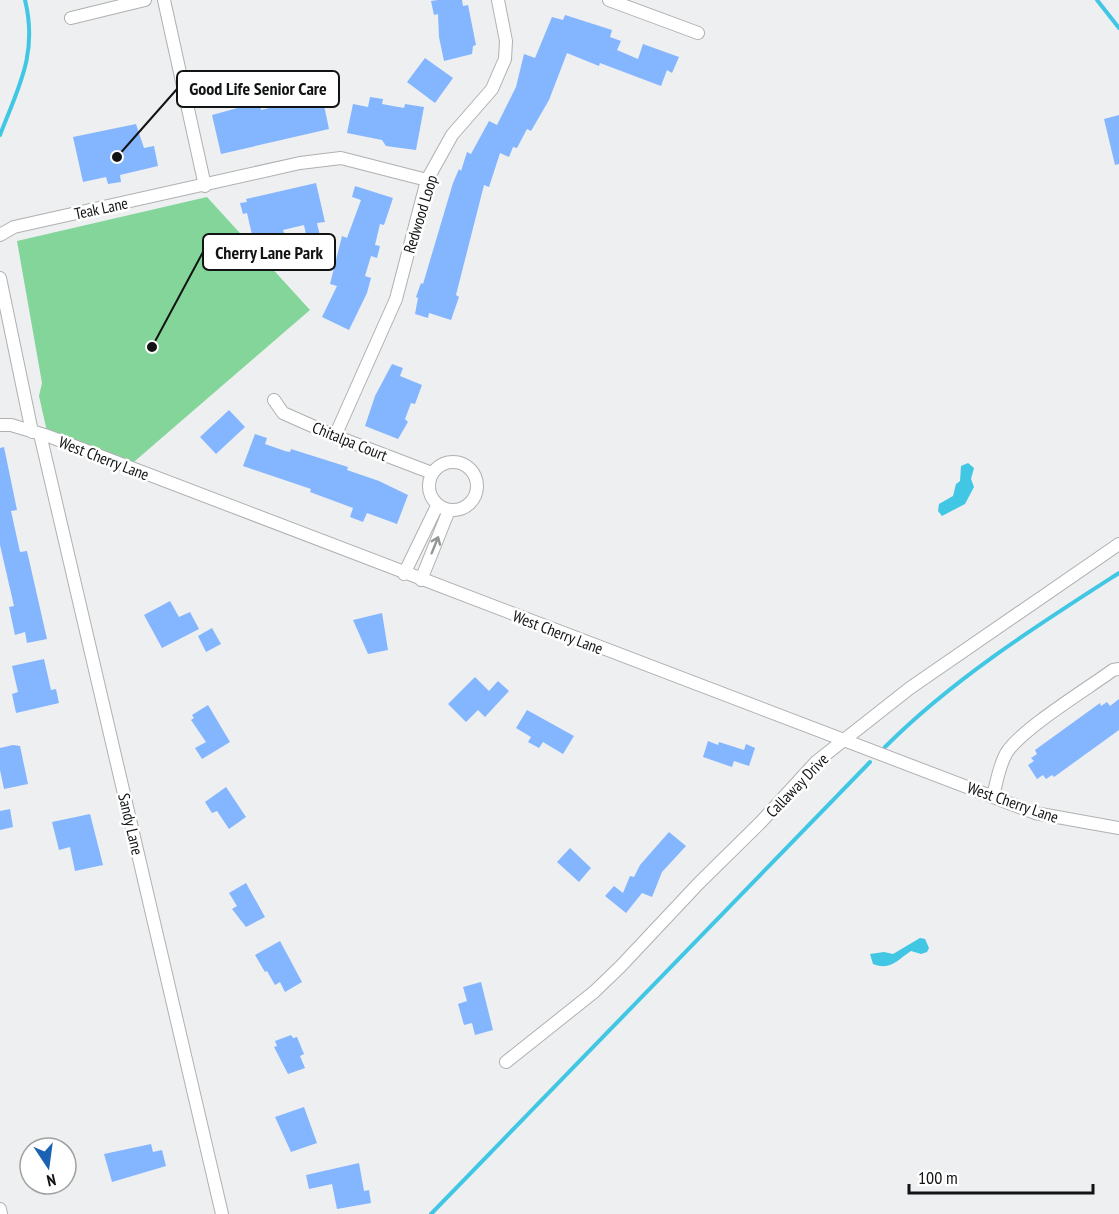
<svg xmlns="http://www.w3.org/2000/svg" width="1119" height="1214" font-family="'PT Sans Narrow',sans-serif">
<rect width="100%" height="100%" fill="#eeeff1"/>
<!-- green -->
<path fill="#84d599" d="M 207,197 L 310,310 L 128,467 L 48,436 L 39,396 L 42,383 L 17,241 Z"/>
<!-- water -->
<path fill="#41c7e4" d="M 968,463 L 974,468 L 971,479 L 974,487 L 965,504 L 942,516 L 938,511 L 939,504 L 953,496 L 956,484 L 960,481 L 961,466 Z
M 920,938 L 925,939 L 929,948 L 927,952 L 921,954 L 911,951 C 897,960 891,971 873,964 L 870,954 L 884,952 L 893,954 Z"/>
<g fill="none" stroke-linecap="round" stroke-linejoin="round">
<!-- stream -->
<path stroke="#41c7e4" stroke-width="4" d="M 1097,0 L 1119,28
M 0,135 C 19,86 38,53 25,0
M 885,747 C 954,678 1038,625 1119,573
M 431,1214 L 870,762"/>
</g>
<!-- building -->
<path fill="#84b5ff" d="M 438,0 L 462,0 L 463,6 L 468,5 L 476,45 L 473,46 L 472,54 L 444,61 L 439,37 L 438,14 L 434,15 L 431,1 Z
M 565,15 L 612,30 L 610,37 L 621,41 L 617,50 L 638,59 L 643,44 L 679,57 L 672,73 L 667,70 L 661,86 L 600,63 L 599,66 L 567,53 L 549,100 L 531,131 L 527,129 L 517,148 L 513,147 L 509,157 L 500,153 L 489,187 L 484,185 L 456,295 L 459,297 L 451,320 L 429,313 L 428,318 L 415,314 L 418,298 L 416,297 L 421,283 L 423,284 L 453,183 L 459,169 L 461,171 L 467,152 L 471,154 L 489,121 L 497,125 L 516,87 L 524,54 L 535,58 L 552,17 L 563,20 Z
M 425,58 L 453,78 L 435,103 L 407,82 Z
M 321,91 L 329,129 L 221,154 L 212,115 L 260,102 L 261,110 L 293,102 L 292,98 Z
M 370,97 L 383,99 L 382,104 L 404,108 L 405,104 L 424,107 L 416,150 L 386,146 L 382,140 L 347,133 L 353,104 L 368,107 Z
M 1119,115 L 1119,164 L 1115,165 L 1104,119 Z
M 136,124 L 144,148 L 154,146 L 158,166 L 120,175 L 121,182 L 108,184 L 106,177 L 83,182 L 73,137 Z
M 316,183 L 325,222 L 317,223 L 320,236 L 307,239 L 304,225 L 283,230 L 284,233 L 277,235 L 278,239 L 262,242 L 261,237 L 253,239 L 247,213 L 243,214 L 240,203 L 247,202 L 246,199 Z
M 355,186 L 393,198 L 384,225 L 380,224 L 375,245 L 380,246 L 377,258 L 371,256 L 365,276 L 371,278 L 367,293 L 349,330 L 322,317 L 337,286 L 330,284 L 342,236 L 347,238 L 361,200 L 352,197 Z
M 392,364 L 403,368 L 400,376 L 422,385 L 415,404 L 411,403 L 405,419 L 408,422 L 398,439 L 365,426 L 375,396 Z
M 229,410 L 245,427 L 216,454 L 200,437 Z
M 255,434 L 267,438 L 265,444 L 285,451 L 290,452 L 291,449 L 348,467 L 347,470 L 379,481 L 408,495 L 397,524 L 367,513 L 363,522 L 350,517 L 353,508 L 310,492 L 311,489 L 243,466 Z
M 4,447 L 17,510 L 11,511 L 20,552 L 27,551 L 47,639 L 27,643 L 25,632 L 15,635 L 9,607 L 14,606 L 0,545 L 0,448 Z
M 170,601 L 179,617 L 190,612 L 199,629 L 162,648 L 144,615 Z
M 382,613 L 388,650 L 368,654 L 353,620 Z
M 212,628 L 221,644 L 206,652 L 198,636 Z
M 44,659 L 51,690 L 56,689 L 59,703 L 16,713 L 12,694 L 18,692 L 12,666 Z
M 475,677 L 489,691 L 498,681 L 509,691 L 485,717 L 478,710 L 466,722 L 448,704 Z
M 1119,699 L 1119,730 L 1054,777 L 1052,775 L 1046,779 L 1043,775 L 1037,779 L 1028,765 L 1034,761 L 1031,758 L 1037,754 L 1035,750 L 1100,703 L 1101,706 L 1107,702 L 1110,706 Z
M 208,705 L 230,742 L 202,759 L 195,748 L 206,742 L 191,720 L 194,718 L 192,715 Z
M 527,710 L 574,736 L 563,754 L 543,742 L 539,748 L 528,742 L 531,737 L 516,728 Z
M 708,741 L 718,745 L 719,742 L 744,750 L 746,744 L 755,748 L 749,766 L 734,761 L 732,767 L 703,757 Z
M 13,745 L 20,746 L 28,784 L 4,789 L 0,770 L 0,748 Z
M 226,787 L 246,817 L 229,829 L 217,811 L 212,813 L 205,802 Z
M 10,809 L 13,827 L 0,830 L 0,811 Z
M 90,814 L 103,865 L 75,871 L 70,847 L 59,850 L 52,822 Z
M 669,832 L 686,846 L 662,872 L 652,897 L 642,893 L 626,913 L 605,896 L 614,886 L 623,893 L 630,876 L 634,877 L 640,865 Z
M 570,848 L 591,868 L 579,882 L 557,862 Z
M 246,883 L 265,917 L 246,927 L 232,909 L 237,906 L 229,893 Z
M 280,941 L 302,982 L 285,992 L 280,982 L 275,985 L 267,971 L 265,972 L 255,955 Z
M 481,982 L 493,1030 L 475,1035 L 472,1023 L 464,1025 L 458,1004 L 467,1001 L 463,987 Z
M 291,1035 L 293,1038 L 297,1037 L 304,1054 L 300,1056 L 305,1068 L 288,1074 L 274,1047 L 277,1046 L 275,1041 Z
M 304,1107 L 317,1143 L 291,1152 L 275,1117 Z
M 151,1144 L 153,1152 L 162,1150 L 166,1166 L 112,1182 L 104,1154 Z
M 359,1163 L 364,1191 L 369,1190 L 371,1203 L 337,1209 L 332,1184 L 309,1189 L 306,1175 Z"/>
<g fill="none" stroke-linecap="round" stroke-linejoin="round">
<defs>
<path id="minor" d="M 164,0 L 205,186
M 609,0 L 698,33
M 71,18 L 145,0
M 0,235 L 14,227 L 300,163 L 341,158 L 427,180
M 0,278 L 32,432
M 274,400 L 283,413 L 335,436 L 432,473
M 0,425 L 11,425 L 48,436 L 1035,813 L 1119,828
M 40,434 L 222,1214
M 335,436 L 396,299 L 427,180 L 452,135 L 492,89 L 505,59 L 506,41 L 498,0
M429 486a24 24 0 1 1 48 0a24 24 0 1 1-48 0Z
M 404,574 L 437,506
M 421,580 L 449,510
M 993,796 C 997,781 999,765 1007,752 C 1023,728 1087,689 1113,670 L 1119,669
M 506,1062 L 594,992 L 620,967 L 699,883 L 761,822 L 816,762 L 910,688 L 1119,544
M 0,1209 L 1,1214"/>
</defs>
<!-- minor casing -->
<use href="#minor" stroke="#afb0b1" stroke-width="14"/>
<!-- minor -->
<use href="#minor" stroke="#fff" stroke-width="12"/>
</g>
<!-- one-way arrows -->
<defs><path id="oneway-shaft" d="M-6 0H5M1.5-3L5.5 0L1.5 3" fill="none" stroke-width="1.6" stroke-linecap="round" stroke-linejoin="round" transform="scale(1.5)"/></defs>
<use stroke="#949595" href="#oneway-shaft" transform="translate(435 545) rotate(-68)"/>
<g text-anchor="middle" stroke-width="5" stroke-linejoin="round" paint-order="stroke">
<!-- street labels -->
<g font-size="16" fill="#121313" stroke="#fff">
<text transform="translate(101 208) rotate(-12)" y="6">Teak Lane</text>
<text transform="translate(420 214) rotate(-73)" y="6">Redwood Loop</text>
<text transform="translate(350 441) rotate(22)" y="6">Chitalpa Court</text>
<text transform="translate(104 458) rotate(21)" y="6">West Cherry Lane</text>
<text transform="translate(558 632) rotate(21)" y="6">West Cherry Lane</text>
<text transform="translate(797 785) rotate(-46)" y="6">Callaway Drive</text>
<text transform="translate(1013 802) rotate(19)" y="6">West Cherry Lane</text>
<text transform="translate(131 824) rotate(77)" y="6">Sandy Lane</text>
</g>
</g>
<!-- callouts -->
<path fill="none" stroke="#121313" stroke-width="2" d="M117 157L177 89M152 347L203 252"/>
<g fill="#121313" stroke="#fff" stroke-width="2">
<circle cx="117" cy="157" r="6"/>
<circle cx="152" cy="347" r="6"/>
</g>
<g fill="#fff" stroke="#121313" stroke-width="2">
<rect x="177" y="71" width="162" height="36" rx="6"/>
<rect x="203" y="234" width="132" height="36" rx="6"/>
</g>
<g font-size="18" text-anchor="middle" font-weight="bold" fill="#121313">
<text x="258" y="95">Good Life Senior Care</text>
<text x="269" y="259">Cherry Lane Park</text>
</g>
<!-- north arrow -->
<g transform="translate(48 1166) rotate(167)"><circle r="28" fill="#ffffff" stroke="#a0a1a1" stroke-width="1.5"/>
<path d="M0-4.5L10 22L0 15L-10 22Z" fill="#1c62b2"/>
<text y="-9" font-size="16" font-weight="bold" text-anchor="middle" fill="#121313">N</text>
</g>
<!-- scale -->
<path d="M909 1184v9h184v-9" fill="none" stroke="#121313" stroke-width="3"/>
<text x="918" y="1184" font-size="18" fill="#121313" stroke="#ffffff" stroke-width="4.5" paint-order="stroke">100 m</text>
</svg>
